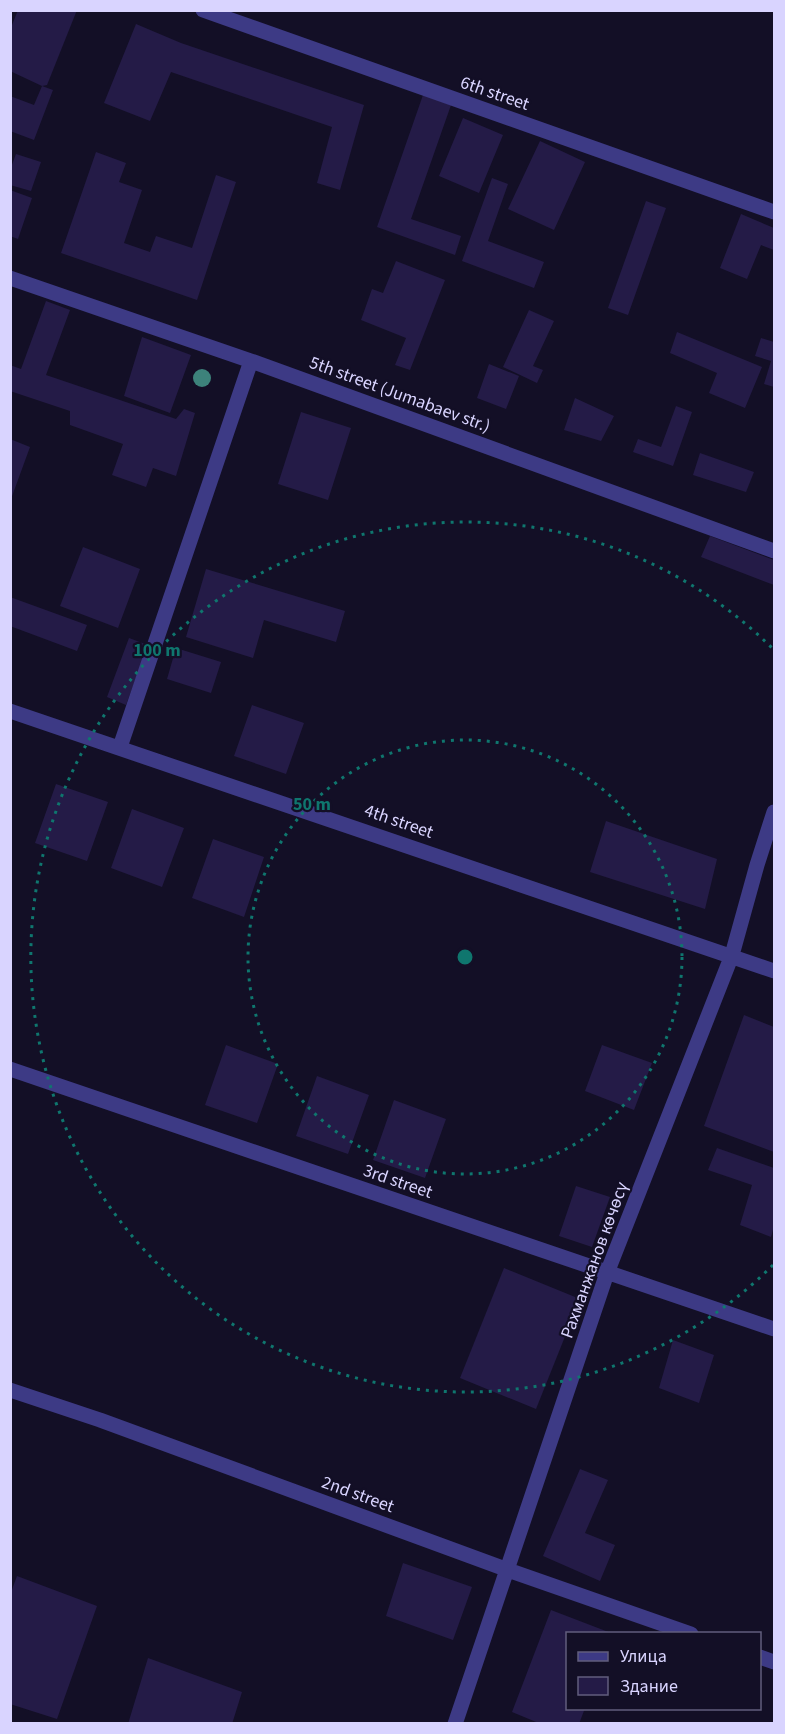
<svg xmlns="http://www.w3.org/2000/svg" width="785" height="1734" font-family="'Source Sans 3',sans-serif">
<rect width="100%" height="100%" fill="#130f26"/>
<!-- building -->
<path fill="#241b47" d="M 18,10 L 77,10 L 47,85 L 42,86 L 10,71 L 10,30 Z
M 136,24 L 181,43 L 364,105 L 340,190 L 317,183 L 332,127 L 171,72 L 150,121 L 104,103 Z
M 42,86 L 53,90 L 34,140 L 10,131 L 10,96 L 34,105 Z
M 423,95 L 451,105 L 411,219 L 461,236 L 455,255 L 377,227 Z
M 463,118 L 503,135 L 479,193 L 439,176 Z
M 540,141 L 585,162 L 554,230 L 508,209 Z
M 96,152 L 126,163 L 119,182 L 142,190 L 124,243 L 150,252 L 156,236 L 192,248 L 216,175 L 236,182 L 197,300 L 61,253 Z
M 16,154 L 41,162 L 31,191 L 10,185 L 10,170 Z
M 492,178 L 508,184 L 488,241 L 544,262 L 534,288 L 462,261 Z
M 10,190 L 32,198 L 18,239 L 10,236 Z
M 646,201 L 666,208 L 628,315 L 608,308 Z
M 741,214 L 774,228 L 774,250 L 761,245 L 747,279 L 720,268 Z
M 396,261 L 445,280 L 410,370 L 395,365 L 406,338 L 361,320 L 372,289 L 383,293 Z
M 46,301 L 70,310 L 46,375 L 176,419 L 184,409 L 195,413 L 176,476 L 153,468 L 146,487 L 112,475 L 123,444 L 70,425 L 70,411 L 10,391 L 10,365 L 21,369 Z
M 529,310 L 554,321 L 533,366 L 543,370 L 537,383 L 503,367 Z
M 677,332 L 762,367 L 745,408 L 709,393 L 717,373 L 670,353 Z
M 142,337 L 191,355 L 170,413 L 124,396 Z
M 761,338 L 774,342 L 774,387 L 764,384 L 771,361 L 755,356 Z
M 489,364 L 519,376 L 506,409 L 477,398 Z
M 575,398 L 614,416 L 601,441 L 564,430 Z
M 676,406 L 692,412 L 673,466 L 633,452 L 638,439 L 661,447 Z
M 301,412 L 351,428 L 328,500 L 278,484 Z
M 10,439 L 30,447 L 11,499 L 10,499 Z
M 700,453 L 754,472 L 746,492 L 693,475 Z
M 710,536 L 774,560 L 774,585 L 701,557 Z
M 83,547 L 140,569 L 118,628 L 60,606 Z
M 206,569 L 345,611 L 336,642 L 264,620 L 253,658 L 186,637 Z
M 10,597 L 87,625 L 77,651 L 10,626 Z
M 129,638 L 148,645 L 126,705 L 107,697 Z
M 176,648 L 221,662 L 211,693 L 167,679 Z
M 252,705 L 304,723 L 286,774 L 234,756 Z
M 56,784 L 108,802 L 87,861 L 35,843 Z
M 132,809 L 184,828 L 162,887 L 111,868 Z
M 606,821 L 717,859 L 705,909 L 590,872 Z
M 213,839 L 264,857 L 244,917 L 192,898 Z
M 744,1015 L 774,1027 L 774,1152 L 704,1126 Z
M 226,1045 L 278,1064 L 257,1123 L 205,1105 Z
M 602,1045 L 652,1063 L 634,1110 L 585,1091 Z
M 317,1076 L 369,1095 L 348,1154 L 296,1136 Z
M 394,1100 L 446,1119 L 425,1178 L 373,1160 Z
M 717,1148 L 774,1168 L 774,1226 L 771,1237 L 740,1225 L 752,1185 L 708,1170 Z
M 576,1186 L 610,1197 L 592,1247 L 559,1236 Z
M 504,1268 L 580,1299 L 536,1409 L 460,1378 Z
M 673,1340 L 714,1355 L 699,1403 L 659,1388 Z
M 580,1469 L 608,1480 L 585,1533 L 615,1545 L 600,1581 L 543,1556 Z
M 403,1563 L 472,1587 L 453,1640 L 386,1616 Z
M 17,1576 L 97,1606 L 57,1719 L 10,1704 L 10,1595 Z
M 551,1610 L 611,1633 L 568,1634 L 568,1708 L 585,1708 L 579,1724 L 541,1724 L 512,1712 Z
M 148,1658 L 242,1692 L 232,1724 L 128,1724 Z"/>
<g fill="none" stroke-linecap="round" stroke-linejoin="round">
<!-- minor -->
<path stroke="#3d3a85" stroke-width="15" d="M 203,10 L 774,212
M 10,278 L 251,361 L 774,551
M 10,711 L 774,971
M 120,747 L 251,361
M 10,1069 L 774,1329
M 10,1390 L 100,1420 L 508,1570 L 691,1634
M 760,1657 L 774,1662
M 455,1724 L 607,1273 L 732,955 L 757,865 L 774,812"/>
</g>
<!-- trees -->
<circle fill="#3d827b" cx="202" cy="378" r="9"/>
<!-- distance rings -->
<g fill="none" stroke="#0f766e" stroke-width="3" stroke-dasharray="3 6">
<circle cx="465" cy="957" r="217"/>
<path d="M773 1265A435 435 0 1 1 773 649"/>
</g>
<g text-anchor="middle" stroke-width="4.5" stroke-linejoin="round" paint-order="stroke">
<!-- street labels -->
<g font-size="18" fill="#d9d4ff" stroke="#130f26">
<text transform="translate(495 93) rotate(19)" y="6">6th street</text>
<text transform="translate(400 394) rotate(20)" y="6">5th street (Jumabaev str.)</text>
<text transform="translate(399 821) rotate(19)" y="6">4th street</text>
<text transform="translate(398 1181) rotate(19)" y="6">3rd street</text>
<text transform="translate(594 1260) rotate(-70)" y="6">Рахманжанов көчөсү</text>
<text transform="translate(358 1494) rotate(20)" y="6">2nd street</text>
</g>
</g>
<circle cx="465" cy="957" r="9" fill="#0f766e" stroke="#130f26" stroke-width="3"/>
<g font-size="18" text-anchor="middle" font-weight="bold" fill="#0f766e" stroke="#130f26" stroke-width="4.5" stroke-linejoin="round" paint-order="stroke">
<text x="157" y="656">100 m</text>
<text x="312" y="810">50 m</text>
</g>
<!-- border -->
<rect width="785" height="1734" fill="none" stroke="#d9d4ff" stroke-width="24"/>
<!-- legend -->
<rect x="566" y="1632" width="195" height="78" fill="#130f26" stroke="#625e7d" stroke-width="1.5"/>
<rect x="578" y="1652" width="30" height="9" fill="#3d3a85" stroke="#625e7d" stroke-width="1.5"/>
<text x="620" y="1662" font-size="18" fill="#d9d4ff">Улица</text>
<rect x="578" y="1677" width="30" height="18" fill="#241b47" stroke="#625e7d" stroke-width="1.5"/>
<text x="620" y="1692" font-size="18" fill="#d9d4ff">Здание</text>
</svg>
